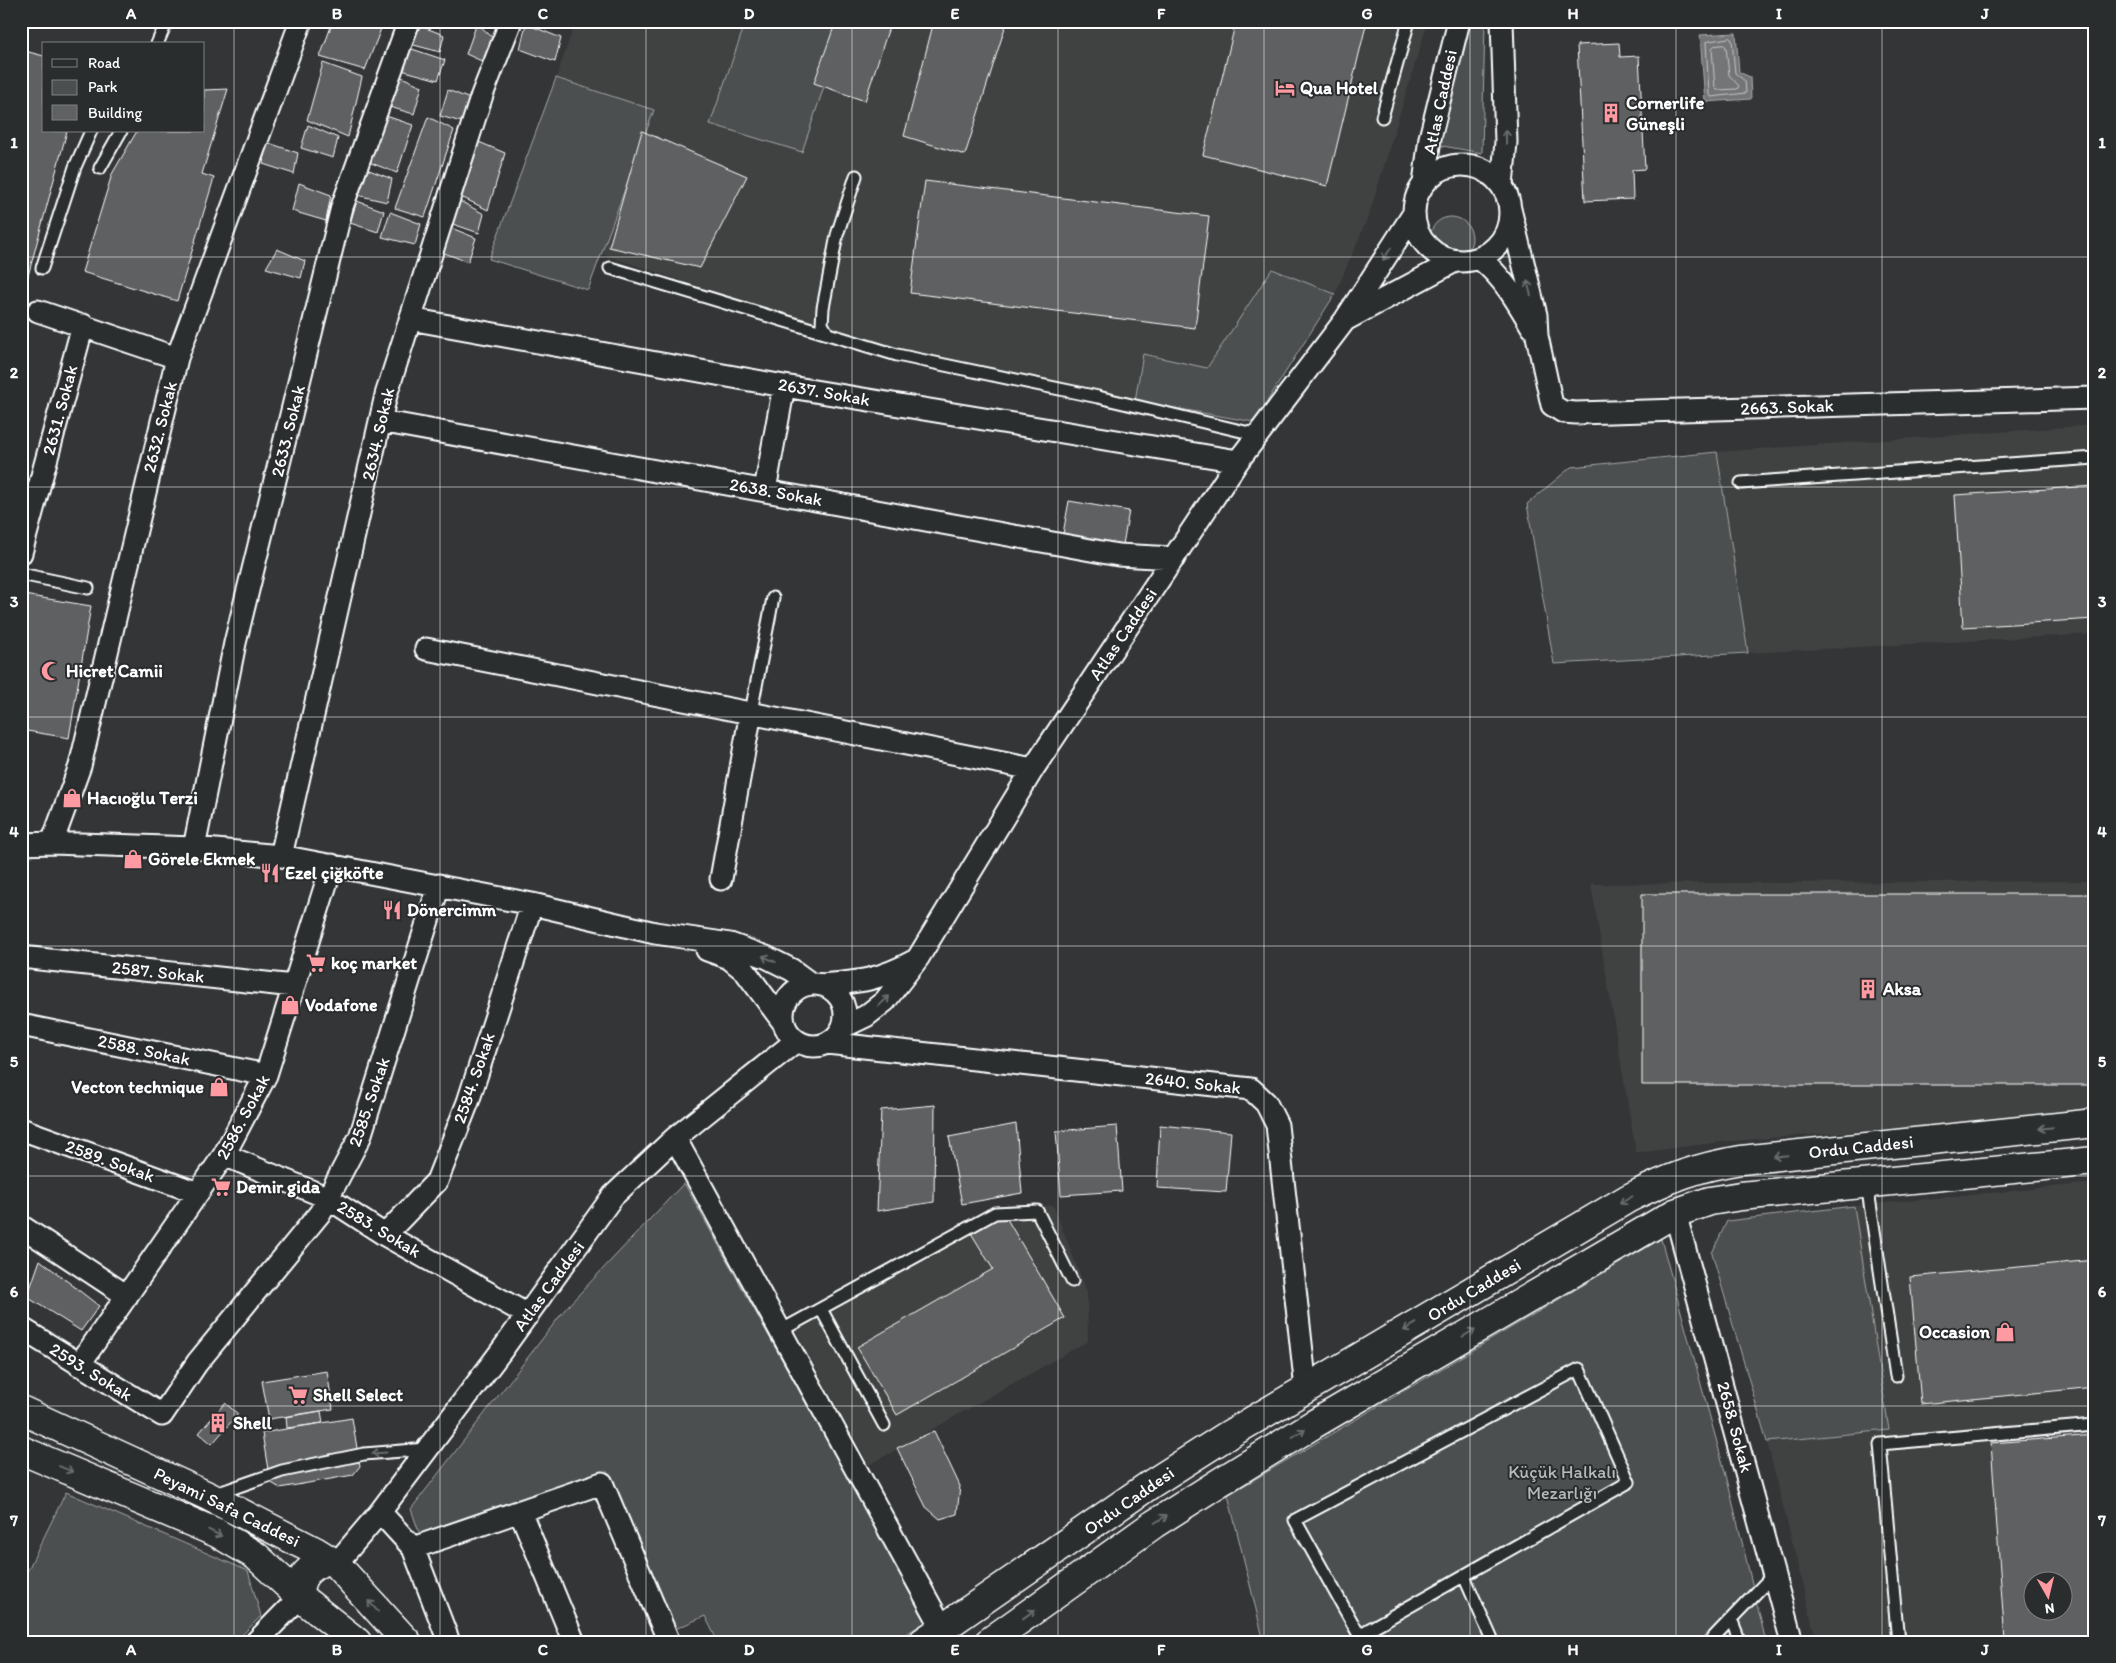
<svg xmlns="http://www.w3.org/2000/svg" width="2116" height="1663" font-family="Itim,sans-serif">
<rect width="100%" height="100%" fill="#333536"/>
<filter id="ink" filterUnits="userSpaceOnUse"><feTurbulence type="fractalNoise" baseFrequency=".02" numOctaves="2"/><feDisplacementMap in="SourceGraphic" scale="10" xChannelSelector="R" yChannelSelector="G"/><feConvolveMatrix kernelMatrix="1 2 1 2 8 2 1 2 1" color-interpolation-filters="sRGB"/></filter>
<g filter="url(#ink)">
<!-- built -->
<path fill="#404243" fill-rule="evenodd" d="M 576,21 L 746,21 L 711,124 L 846,21 L 1428,21 L 1369,215 L 1335,294 L 1272,269 L 1207,368 L 1135,401 L 942,366 L 601,254 L 654,110 L 556,78 Z
M 2095,425 L 2095,634 L 1748,653 L 1717,452 Z
M 2095,881 L 2095,1112 L 1721,1142 L 1636,1153 L 1591,884 Z
M 2095,1183 L 2095,1642 L 1817,1642 L 1767,1442 L 1889,1430 L 1854,1206 ZM 2034,1580 L 2064,1580 L 2064,1610 L 2034,1610 Z
M 1053,1205 L 1087,1292 L 1088,1341 L 869,1465 L 789,1319 L 995,1208 Z"/>
<!-- green -->
<path fill="#4c4f50" stroke="#a6a7a8" d="M 746,21 L 846,21 L 802,152 L 710,124 Z
M 1471,21 L 1485,21 L 1482,153 L 1437,145 Z
M 556,78 L 654,110 L 588,290 L 489,259 Z
M1430 238a21 21 0 1 1 42 0a21 21 0 1 1-42 0Z
M 1272,269 L 1335,294 L 1254,422 L 1135,401 L 1143,354 L 1207,368 Z
M 1717,452 L 1748,653 L 1554,664 L 1527,504 L 1571,467 Z
M 684,1183 L 927,1621 L 893,1642 L 718,1642 L 705,1616 L 673,1630 L 604,1474 L 420,1535 L 411,1509 L 566,1308 Z
M 1854,1206 L 1889,1430 L 1767,1442 L 1712,1253 L 1727,1221 Z
M 1661,1239 L 1727,1479 L 1766,1642 L 1264,1642 L 1228,1495 Z
M 66,1492 L 248,1571 L 261,1616 L 235,1642 L 21,1642 L 21,1584 Z"/>
<!-- water -->
<path fill="#737576" stroke="#abacad" d="M 1736,33 L 1739,72 L 1750,77 L 1751,99 L 1705,102 L 1700,35 Z"/>
<g fill="none" stroke-linecap="round" stroke-linejoin="round">
<!-- shore -->
<path stroke="#c7c8c8" stroke-width="1" d="M 1730,38 L 1732,40 L 1735,73 L 1745,81 L 1746,93 L 1711,97 L 1709,94 L 1706,42 Z
M 1724,45 L 1726,47 L 1729,75 L 1739,86 L 1737,89 L 1717,90 L 1715,88 L 1712,48 L 1714,46 Z"/>
</g>
<!-- building -->
<path fill="#5f6162" stroke="#fff" fill-rule="evenodd" d="M 333,21 L 384,21 L 365,70 L 320,57 Z
M 542,21 L 562,21 L 562,27 Z
M 836,21 L 891,21 L 865,101 L 814,83 Z
M 934,21 L 1007,21 L 965,155 L 904,136 Z
M 1236,21 L 1367,21 L 1327,186 L 1203,155 Z
M 477,23 L 493,38 L 486,63 L 466,54 Z
M 526,24 L 561,38 L 555,62 L 520,49 Z
M 418,25 L 444,35 L 440,52 L 410,44 Z
M 1619,43 L 1620,57 L 1639,56 L 1645,169 L 1632,170 L 1633,199 L 1585,201 L 1577,45 Z
M 409,48 L 445,60 L 438,80 L 398,69 Z
M 21,50 L 44,56 L 44,131 L 67,131 L 21,302 Z
M 323,63 L 362,77 L 348,137 L 307,120 Z
M 397,75 L 422,86 L 414,114 L 386,106 Z
M 228,89 L 202,174 L 214,178 L 177,301 L 82,272 L 112,174 L 137,131 L 204,131 L 204,90 Z
M 448,90 L 470,99 L 465,123 L 440,116 Z
M 386,116 L 413,125 L 397,173 L 366,161 Z
M 428,117 L 454,130 L 425,217 L 395,208 Z
M 308,125 L 338,138 L 333,158 L 301,148 Z
M 642,131 L 747,176 L 700,268 L 609,247 Z
M 474,140 L 505,153 L 488,210 L 457,195 Z
M 266,142 L 298,153 L 294,174 L 263,164 Z
M 364,168 L 392,179 L 387,202 L 357,195 Z
M 925,181 L 1209,216 L 1195,328 L 910,293 Z
M 299,183 L 331,195 L 326,221 L 292,211 Z
M 458,200 L 484,214 L 479,233 L 450,223 Z
M 357,201 L 384,211 L 378,232 L 350,223 Z
M 390,212 L 421,224 L 415,245 L 382,237 Z
M 449,227 L 476,238 L 468,262 L 439,251 Z
M 277,249 L 305,261 L 301,278 L 266,268 Z
M 2095,486 L 2095,619 L 1963,627 L 1955,495 Z
M 1069,501 L 1129,511 L 1122,550 L 1062,539 Z
M 24,595 L 91,606 L 69,738 L 21,730 L 21,613 Z
M 1642,894 L 2095,894 L 2095,1085 L 1642,1085 Z
M 935,1105 L 934,1202 L 877,1211 L 881,1110 Z
M 1016,1124 L 1022,1193 L 962,1204 L 949,1137 Z
M 1160,1125 L 1231,1132 L 1226,1192 L 1157,1188 Z
M 1117,1126 L 1122,1191 L 1061,1195 L 1056,1131 Z
M 1004,1214 L 1065,1318 L 897,1415 L 857,1347 L 993,1269 L 971,1233 Z
M 40,1260 L 99,1306 L 81,1331 L 27,1297 Z
M 2095,1260 L 2095,1387 L 1921,1404 L 1910,1277 Z
M 327,1371 L 333,1409 L 269,1419 L 262,1381 Z
M 225,1403 L 238,1414 L 212,1444 L 199,1433 Z
M 321,1411 L 323,1423 L 287,1428 L 286,1417 Z
M 352,1418 L 360,1466 L 353,1475 L 280,1488 L 270,1482 L 262,1433 Z
M 934,1431 L 960,1486 L 957,1514 L 940,1519 L 926,1507 L 897,1448 Z
M 2095,1435 L 2095,1642 L 2005,1642 L 1991,1443 ZM 2034,1580 L 2064,1580 L 2064,1610 L 2034,1610 Z"/>
<g fill="none" stroke-linecap="round" stroke-linejoin="round">
<defs>
<path id="service" d="M 157,44 L 167,21
M 1382,117 L 1409,21
M 100,168 L 121,131
M 856,176 L 837,235 L 823,308 L 822,324 L 828,334 L 897,355 L 1098,397 L 1258,435
M 42,268 L 75,167 L 91,131
M 610,268 L 828,334
M 1741,483 L 2095,458
M 21,574 L 88,588
M 751,712 L 773,598
M 1867,1184 L 1896,1376
M 821,1309 L 884,1425
M 780,1331 L 995,1213 L 1037,1211 L 1072,1281
M 213,1495 L 282,1471 L 364,1454 L 427,1449
M 1464,1576 L 1493,1642
M 1731,1619 L 1740,1642
M 1359,1635 L 1629,1482 L 1579,1369 L 1295,1520 L 1363,1642
M 1709,1642 L 1775,1573
M 1898,1642 L 1880,1444 L 2095,1425"/>
<path id="minor" d="M1414 213a48 48 0 1 1 96 0a48 48 0 1 1-96 0Z
M 1424,183 L 1430,138 L 1459,21
M 1502,185 L 1506,142 L 1502,21
M 1510,209 L 1536,315 L 1537,336 L 1552,405 L 1563,412 L 1576,413 L 2095,398
M 1479,258 C 1503,277 1517,301 1532,327
M 38,311 L 177,358
M 410,319 L 784,386 L 1238,461
M 1347,319 L 1455,261
M 380,421 L 1058,544 L 1118,555 L 1174,558
M 765,490 L 784,386
M 21,553 L 83,325
M 426,649 L 1033,769
M 52,843 L 80,766 L 177,358 L 301,21
M 21,844 L 52,843 L 194,848 L 281,856 L 532,904 L 655,933 L 730,944 L 766,957 L 792,970 L 811,984
M 194,848 L 235,643 L 342,207 L 409,21
M 281,856 L 386,395 L 482,95 L 511,21
M 721,879 L 751,712
M 707,950 L 729,958 L 745,971 L 783,1022
M 21,957 L 294,986
M783 1015a31 31 0 1 1 62 0a31 31 0 1 1-62 0Z
M 821,985 C 860,982 879,980 914,961
M 21,1025 L 266,1075
M 843,1027 L 866,1016 L 885,1001 L 918,958 L 1033,769 L 1238,461 L 1345,320 L 1414,213
M 827,1043 L 1251,1089 L 1266,1103 L 1277,1125 L 1306,1389
M 21,1129 L 198,1193
M 675,1138 L 943,1629
M 224,1155 L 328,1198 L 385,1235 L 528,1315
M 1675,1213 L 1792,1642
M 21,1226 L 127,1296
M 385,1235 L 437,1181 L 468,1102 L 532,904
M 21,1328 L 162,1415 L 197,1363 L 320,1213 L 360,1137 L 439,885
M 79,1365 L 224,1155 L 266,1075 L 332,865
M 520,1511 L 574,1642
M 380,1512 L 413,1548 L 449,1642
M 413,1548 L 602,1483 L 669,1642
M 336,1564 L 380,1512 L 502,1350 L 613,1196 L 675,1138 L 796,1041
M 256,1642 L 300,1597"/>
<path id="secondary" d="M 21,1410 L 208,1496 L 315,1551 L 336,1564 L 407,1642
M 21,1450 L 217,1533 L 256,1556 L 300,1597 L 357,1642
M 300,1597 C 297,1576 310,1567 328,1559
M 923,1642 L 1151,1484 L 1228,1435 L 1629,1198 C 1669,1178 1697,1167 1741,1160 L 2095,1123
M 989,1642 L 1154,1524 L 1220,1482 L 1314,1424 L 1675,1213 L 1710,1201 L 1741,1196 L 2095,1161"/>
</defs>
<!-- service casing -->
<use href="#service" stroke="#fff" stroke-width="15"/>
<!-- minor casing -->
<use href="#minor" stroke="#fff" stroke-width="25"/>
<!-- secondary casing -->
<use href="#secondary" stroke="#fff" stroke-width="31"/>
<!-- service -->
<use href="#service" stroke="#2a2d2e" stroke-width="11"/>
<!-- minor -->
<use href="#minor" stroke="#2a2d2e" stroke-width="21"/>
<!-- secondary -->
<use href="#secondary" stroke="#2a2d2e" stroke-width="28"/>
</g>
<!-- one-way arrows -->
<defs><path id="oneway-shaft" d="M-6 0H5M1.5-3L5.5 0L1.5 3" fill="none" stroke-width="1.6" stroke-linecap="round" stroke-linejoin="round" transform="scale(1.25)"/></defs>
<g stroke="#6a6c6d">
<use href="#oneway-shaft" transform="translate(1506 137) rotate(-91)"/>
<use href="#oneway-shaft" transform="translate(1387 254) rotate(123)"/>
<use href="#oneway-shaft" transform="translate(1529 288) rotate(-104)"/>
<use href="#oneway-shaft" transform="translate(769 959) rotate(-155)"/>
<use href="#oneway-shaft" transform="translate(884 1001) rotate(-43)"/>
<use href="#oneway-shaft" transform="translate(2046 1128) rotate(174)"/>
<use href="#oneway-shaft" transform="translate(1780 1156) rotate(174)"/>
<use href="#oneway-shaft" transform="translate(1626 1200) rotate(150)"/>
<use href="#oneway-shaft" transform="translate(1410 1327) rotate(149)"/>
<use href="#oneway-shaft" transform="translate(1469 1333) rotate(-30)"/>
<use href="#oneway-shaft" transform="translate(1299 1433) rotate(-32)"/>
<use href="#oneway-shaft" transform="translate(379 1453) rotate(176)"/>
<use href="#oneway-shaft" transform="translate(66 1469) rotate(23)"/>
<use href="#oneway-shaft" transform="translate(1161 1519) rotate(-32)"/>
<use href="#oneway-shaft" transform="translate(215 1533) rotate(26)"/>
<use href="#oneway-shaft" transform="translate(373 1606) rotate(-132)"/>
<use href="#oneway-shaft" transform="translate(1029 1614) rotate(-36)"/>
</g>
</g>
<!-- grid -->
<path fill="none" stroke="#fff" stroke-width="1" stroke-opacity="0.55" d="M 234,21 L 234,1642M 440,21 L 440,1642M 646,21 L 646,1642M 852,21 L 852,1642M 1058,21 L 1058,1642M 1264,21 L 1264,1642M 1470,21 L 1470,1642M 1676,21 L 1676,1642M 1882,21 L 1882,1642M 21,257 L 2095,257M 21,487 L 2095,487M 21,717 L 2095,717M 21,946 L 2095,946M 21,1176 L 2095,1176M 21,1406 L 2095,1406"/>
<!-- icons -->
<defs>
<symbol id="hotel-bare" viewBox="-9 -9 18 18"><path d="M-6-4.5h1.5V1H6V5H4.5V3h-9V5H-6ZM-4 0a1.8 1.8 0 1 1 3.6 0ZM.5 0V-2.5h3Q6-2.5 6 0Z" fill="#ff9aa2" stroke="#2a2d2e" stroke-width="2.5" paint-order="stroke"/></symbol>
<symbol id="building-bare" viewBox="-9 -9 18 18"><path d="M-4-6H4V6H1V3H-1V6H-4ZM-2.5-4.3h1.7v1.8h-1.7ZM.8-4.3h1.7v1.8H.8ZM-2.5-1h1.7V.8h-1.7ZM.8-1h1.7V.8H.8Z" fill="#ff9aa2" stroke="#2a2d2e" stroke-width="2.5" paint-order="stroke"/></symbol>
<symbol id="mosque-bare" viewBox="-9 -9 18 18"><path d="M3.5-4.9A6 6 0 1 0 3.5 4.9A5 5 0 1 1 3.5-4.9Z" fill="#ff9aa2" stroke="#2a2d2e" stroke-width="2.5" paint-order="stroke"/></symbol>
<symbol id="shop-bare" viewBox="-9 -9 18 18"><path d="M-5-2.5h2.3a2.7 3.5 0 0 1 5.4 0H5L5.5 6h-11ZM-1.5-2.5h3a1.5 2.3 0 0 0-3 0Z" fill="#ff9aa2" stroke="#2a2d2e" stroke-width="2.5" paint-order="stroke"/></symbol>
<symbol id="restaurant-bare" viewBox="-9 -9 18 18"><path d="M-5-6h1v4h1v-4h1v4h1v-4h1v5L-1.5 .5V6h-2V.5L-5-1ZM5-6V6H3V1.5H1.5Q1.5-4 5-6Z" fill="#ff9aa2" stroke="#2a2d2e" stroke-width="2.5" paint-order="stroke"/></symbol>
<symbol id="supermarket-bare" viewBox="-9 -9 18 18"><path d="M-6-5.5h2.5l.6 2H6L4.5 2H-2.5L-4.4-4H-6ZM-1.5 3.2a1.3 1.3 0 1 0 .1 0ZM3 3.2a1.3 1.3 0 1 0 .1 0Z" fill="#ff9aa2" stroke="#2a2d2e" stroke-width="2.5" paint-order="stroke"/></symbol>
</defs>
<g fill-rule="evenodd">
<use href="#hotel-bare" x="1271" y="74" width="28" height="28"/>
<use href="#building-bare" x="1597" y="99" width="28" height="28"/>
<use href="#mosque-bare" x="37" y="657" width="28" height="28"/>
<use href="#shop-bare" x="58" y="784" width="28" height="28"/>
<use href="#shop-bare" x="119" y="845" width="28" height="28"/>
<use href="#restaurant-bare" x="256" y="859" width="28" height="28"/>
<use href="#restaurant-bare" x="378" y="896" width="28" height="28"/>
<use href="#supermarket-bare" x="302" y="949" width="28" height="28"/>
<use href="#building-bare" x="1854" y="975" width="28" height="28"/>
<use href="#shop-bare" x="276" y="991" width="28" height="28"/>
<use href="#shop-bare" x="205" y="1073" width="28" height="28"/>
<use href="#supermarket-bare" x="207" y="1173" width="28" height="28"/>
<use href="#shop-bare" x="1991" y="1318" width="28" height="28"/>
<use href="#supermarket-bare" x="284" y="1381" width="28" height="28"/>
<use href="#building-bare" x="204" y="1409" width="28" height="28"/>
</g>
<g text-anchor="middle" stroke-width="4" stroke-linejoin="round" paint-order="stroke">
<!-- poi labels -->
<g font-size="18" font-weight="bold" fill="#fff" stroke="#2a2d2e" text-anchor="start">
<text x="1300" y="94">Qua Hotel</text>
<text x="1626" y="109">Cornerlife<tspan x="1626" dy="21">Güneşli</tspan></text>
<text x="66" y="677">Hicret Camii</text>
<text x="87" y="804">Hacıoğlu Terzi</text>
<text x="148" y="865">Görele Ekmek</text>
<text x="285" y="879">Ezel çiğköfte</text>
<text x="407" y="916">Dönercimm</text>
<text x="331" y="969">koç market</text>
<text x="1883" y="995">Aksa</text>
<text x="305" y="1011">Vodafone</text>
<text x="204" y="1093" text-anchor="end">Vecton technique</text>
<text x="236" y="1193">Demir gida</text>
<text x="1990" y="1338" text-anchor="end">Occasion</text>
<text x="313" y="1401">Shell Select</text>
<text x="233" y="1429">Shell</text>
</g>
<!-- street labels -->
<g font-size="18" fill="#fff" stroke="#2a2d2e">
<text transform="translate(1440 102) rotate(-78)" y="6">Atlas Caddesi</text>
<text transform="translate(824 392) rotate(10)" y="6">2637. Sokak</text>
<text transform="translate(1787 407) rotate(-2)" y="6">2663. Sokak</text>
<text transform="translate(60 410) rotate(-75)" y="6">2631. Sokak</text>
<text transform="translate(160 427) rotate(-76)" y="6">2632. Sokak</text>
<text transform="translate(288 431) rotate(-76)" y="6">2633. Sokak</text>
<text transform="translate(378 434) rotate(-77)" y="6">2634. Sokak</text>
<text transform="translate(776 492) rotate(10)" y="6">2638. Sokak</text>
<text transform="translate(1123 634) rotate(-56)" y="6">Atlas Caddesi</text>
<text transform="translate(158 972) rotate(6)" y="6">2587. Sokak</text>
<text transform="translate(144 1050) rotate(12)" y="6">2588. Sokak</text>
<text transform="translate(474 1078) rotate(-71)" y="6">2584. Sokak</text>
<text transform="translate(1193 1083) rotate(6)" y="6">2640. Sokak</text>
<text transform="translate(369 1102) rotate(-71)" y="6">2585. Sokak</text>
<text transform="translate(243 1117) rotate(-62)" y="6">2586. Sokak</text>
<text transform="translate(1861 1147) rotate(-6)" y="6">Ordu Caddesi</text>
<text transform="translate(110 1161) rotate(20)" y="6">2589. Sokak</text>
<text transform="translate(379 1229) rotate(31)" y="6">2583. Sokak</text>
<text transform="translate(549 1286) rotate(-54)" y="6">Atlas Caddesi</text>
<text transform="translate(1474 1290) rotate(-31)" y="6">Ordu Caddesi</text>
<text transform="translate(91 1372) rotate(32)" y="6">2593. Sokak</text>
<text transform="translate(1735 1427) rotate(75)" y="6">2658. Sokak</text>
<text transform="translate(1129 1501) rotate(-35)" y="6">Ordu Caddesi</text>
<text transform="translate(227 1507) rotate(26)" y="6">Peyami Safa Caddesi</text>
</g>
<!-- park labels -->
<g font-size="18" fill="#b7b9b9" stroke="#2a2d2e">
<text x="1562" y="1478">Küçük Halkalı<tspan x="1562" dy="21">Mezarlığı</tspan></text>
</g>
</g>
<!-- margin -->
<rect width="2116" height="1663" fill="none" stroke="#2a2d2e" stroke-width="55"/>
<!-- legend -->
<rect x="42" y="42" width="162" height="90" fill="#2a2d2e" stroke="#7f8182"/>
<rect x="52" y="59" width="25" height="8" fill="#2a2d2e" stroke="#7f8182"/>
<text x="88" y="68" font-size="15" fill="#ffffff">Road</text>
<rect x="52" y="80" width="25" height="15" fill="#4c4f50" stroke="#7f8182"/>
<text x="88" y="92" font-size="15" fill="#ffffff">Park</text>
<rect x="52" y="105" width="25" height="15" fill="#5f6162" stroke="#7f8182"/>
<text x="88" y="118" font-size="15" fill="#ffffff">Building</text>
<!-- north arrow -->
<g transform="translate(2048 1596) rotate(172)"><circle r="24" fill="#2a2d2e" stroke="#7f8182"/>
<path d="M0-4L9 19L0 12L-9 19Z" fill="#ff9aa2"/>
<text y="-8" font-size="14" font-weight="bold" text-anchor="middle" fill="#ffffff">N</text>
</g>
<rect x="28" y="28" width="2060" height="1608" fill="none" stroke="#fff" stroke-width="2"/>
<g font-size="16" text-anchor="middle" font-weight="bold" fill="#fff">
<text x="131" y="19">A</text>
<text x="337" y="19">B</text>
<text x="543" y="19">C</text>
<text x="749" y="19">D</text>
<text x="955" y="19">E</text>
<text x="1161" y="19">F</text>
<text x="1367" y="19">G</text>
<text x="1573" y="19">H</text>
<text x="1779" y="19">I</text>
<text x="1985" y="19">J</text>
<text x="14" y="148">1</text>
<text x="2102" y="148">1</text>
<text x="14" y="378">2</text>
<text x="2102" y="378">2</text>
<text x="14" y="607">3</text>
<text x="2102" y="607">3</text>
<text x="14" y="837">4</text>
<text x="2102" y="837">4</text>
<text x="14" y="1067">5</text>
<text x="2102" y="1067">5</text>
<text x="14" y="1297">6</text>
<text x="2102" y="1297">6</text>
<text x="14" y="1526">7</text>
<text x="2102" y="1526">7</text>
<text x="131" y="1655">A</text>
<text x="337" y="1655">B</text>
<text x="543" y="1655">C</text>
<text x="749" y="1655">D</text>
<text x="955" y="1655">E</text>
<text x="1161" y="1655">F</text>
<text x="1367" y="1655">G</text>
<text x="1573" y="1655">H</text>
<text x="1779" y="1655">I</text>
<text x="1985" y="1655">J</text>
</g>
</svg>
